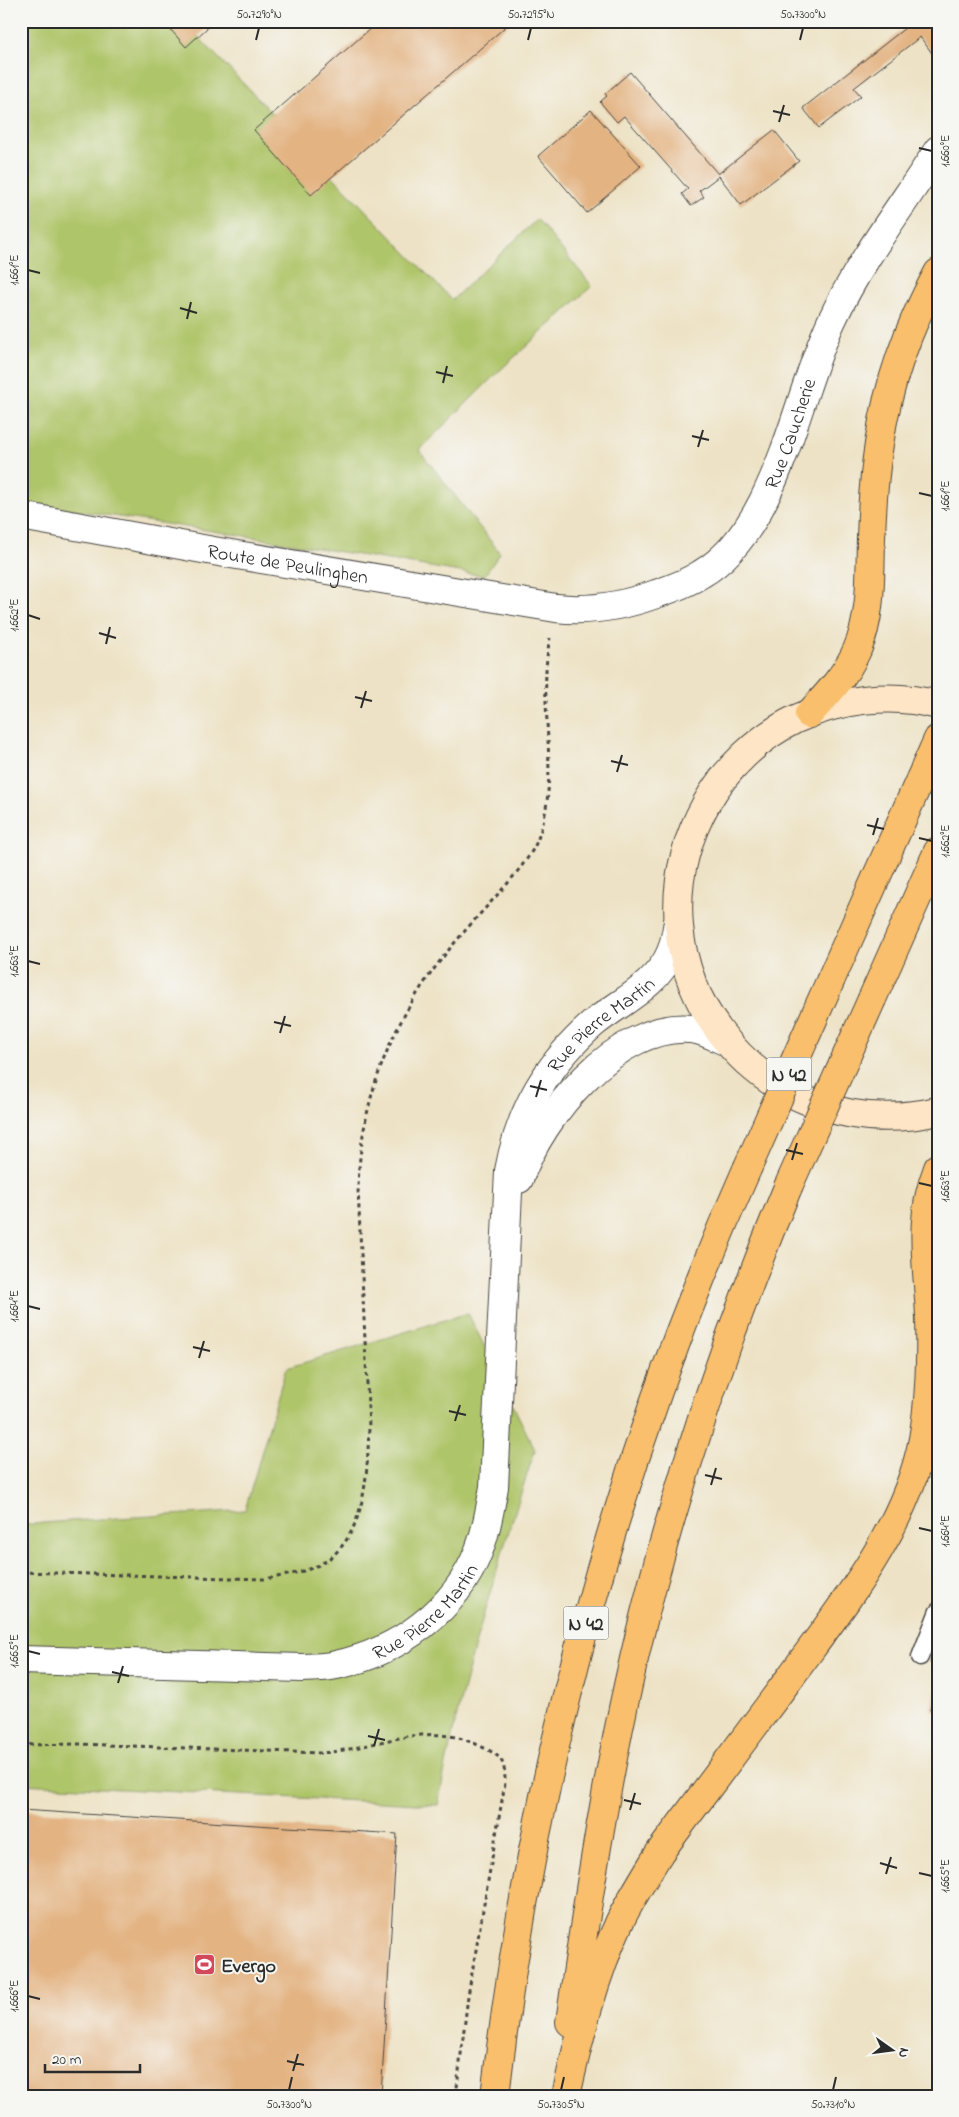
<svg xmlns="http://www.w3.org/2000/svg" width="959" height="2117" font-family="'Indie Flower',sans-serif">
<rect width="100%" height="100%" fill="#f6f6f2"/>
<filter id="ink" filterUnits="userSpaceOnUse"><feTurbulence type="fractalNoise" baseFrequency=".02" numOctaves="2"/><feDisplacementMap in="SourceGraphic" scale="10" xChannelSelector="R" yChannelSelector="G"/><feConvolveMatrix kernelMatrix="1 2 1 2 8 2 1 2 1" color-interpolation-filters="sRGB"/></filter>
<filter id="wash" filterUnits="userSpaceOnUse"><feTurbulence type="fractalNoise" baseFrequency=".0096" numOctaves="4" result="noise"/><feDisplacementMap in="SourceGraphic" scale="20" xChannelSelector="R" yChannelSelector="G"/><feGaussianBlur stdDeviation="1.12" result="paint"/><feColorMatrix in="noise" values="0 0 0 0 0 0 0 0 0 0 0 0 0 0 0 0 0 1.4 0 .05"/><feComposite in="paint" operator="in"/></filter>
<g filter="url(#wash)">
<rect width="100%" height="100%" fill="#ede2c5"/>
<!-- green -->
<path fill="#afc569" stroke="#6d784a" d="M 21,21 L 183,21 L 452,300 L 537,219 L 592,286 L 496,374 L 419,450 L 500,553 L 484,576 L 252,537 L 21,502 Z
M 468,1313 L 535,1450 C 497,1566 460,1684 438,1805 L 21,1784 L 21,1525 C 96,1518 171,1516 245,1510 L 286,1368 Z"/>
<g id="blocks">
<!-- building -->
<path fill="#e3b382" d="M 163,21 L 215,21 L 186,47 Z
M 379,21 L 512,21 L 311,195 L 254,130 Z
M 914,21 L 938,21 L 938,61 L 920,37 L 854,88 L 861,96 L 819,128 L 803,108 Z
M 630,72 L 718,174 L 774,130 L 799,161 L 741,205 L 719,176 L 699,191 L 704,197 L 691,206 L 682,194 L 688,189 L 624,116 L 617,122 L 600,102 L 607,96 L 605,94 Z
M 591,110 L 641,166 L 587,213 L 538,156 Z
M 937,1642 L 938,1642 L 938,1665 L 930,1663 Z
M 937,1685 L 938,1685 L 938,1712 L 930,1710 Z
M 21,1810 L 397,1834 L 381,2096 L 21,2096 Z"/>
</g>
</g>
<g filter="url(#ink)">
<use href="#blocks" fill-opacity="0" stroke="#484642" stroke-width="1"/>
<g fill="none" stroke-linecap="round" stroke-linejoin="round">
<defs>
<path id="lane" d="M 920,1657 L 938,1611"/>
<g id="street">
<path id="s1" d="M 21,516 L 219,552 L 556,608 C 591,612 623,606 656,594 C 671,589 687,583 701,574 C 778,529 795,397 832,320 C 860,260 902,206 938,150"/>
<path d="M 519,1179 C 541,1116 617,1022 691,1029 C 703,1030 716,1037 727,1042"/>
<path id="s2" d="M 21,1660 L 302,1668 C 313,1667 325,1668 336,1665 C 398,1652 456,1610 479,1550 C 487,1530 490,1508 494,1487 L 509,1171 C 520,1110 547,1064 594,1023 C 620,1002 658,985 671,952 C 675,942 676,932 678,922"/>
</g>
<path id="secondary" d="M 938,705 C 891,692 840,699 796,719 C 759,737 726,768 706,804 C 616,965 758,1152 938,1111"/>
<path id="highway" d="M 809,714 C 827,695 846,675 857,650 C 872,616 870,575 871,538 C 872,507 874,475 879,444 C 888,383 908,327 938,273
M 831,979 L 938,739
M 872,999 L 938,851
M 570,2022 C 591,1876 614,1729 652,1586 C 688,1450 734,1317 788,1187
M 495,2096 C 532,1777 616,1462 747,1169
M 566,2096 C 579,2037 594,1976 620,1921 C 632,1897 646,1875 660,1852 C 703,1795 746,1737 789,1679 C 841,1607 906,1529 923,1439 C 930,1399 931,1358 930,1317 C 928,1263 917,1221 938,1168"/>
</defs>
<!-- lane casing -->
<use href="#lane" stroke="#484642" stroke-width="19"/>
<!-- street casing -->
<use href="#street" stroke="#484642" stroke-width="30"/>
<!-- secondary casing -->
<use href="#secondary" stroke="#484642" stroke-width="30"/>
<!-- highway casing -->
<use href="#highway" stroke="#484642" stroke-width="30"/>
<!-- path -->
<path stroke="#484642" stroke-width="3" stroke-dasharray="4 4" stroke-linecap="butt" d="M 21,1572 L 264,1579 C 283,1576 302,1573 319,1565 C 367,1540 367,1473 369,1427 L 358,1188 C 361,1088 398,1006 464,932 C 484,908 526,868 537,841 C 563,776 536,705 550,638
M 21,1745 L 79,1744 L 319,1753 C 376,1750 424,1718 480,1746 C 501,1756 505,1759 505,1783 L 468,1996 L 456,2096"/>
<!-- lane -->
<use href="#lane" stroke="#fff" stroke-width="16"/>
<!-- street -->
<use href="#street" stroke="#fff" stroke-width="28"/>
<!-- secondary -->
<use href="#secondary" stroke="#fde5c5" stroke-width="28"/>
<!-- highway -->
<use href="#highway" stroke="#f9bf6d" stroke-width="28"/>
<defs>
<path id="highway-bridge" d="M 747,1169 L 831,979
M 788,1187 L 872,999"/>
</defs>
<!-- highway-bridge casing -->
<use href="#highway-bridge" stroke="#484642" stroke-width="30" stroke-linecap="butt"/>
<!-- highway-bridge -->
<use href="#highway-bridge" stroke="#f9bf6d" stroke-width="28"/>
</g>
</g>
<!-- ticks -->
<path fill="none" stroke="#2b2b2b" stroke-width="2" d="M 256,40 L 259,28M 528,40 L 531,28M 800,40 L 803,28M 773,111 L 790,115M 779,122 L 784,105M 919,148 L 932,151M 28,270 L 40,273M 180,308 L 197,313M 187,319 L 191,302M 436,372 L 453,376M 443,383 L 447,366M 692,436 L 709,440M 698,447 L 703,430M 919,493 L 932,496M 28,615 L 40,619M 99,633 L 116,638M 106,644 L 110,627M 355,697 L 372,701M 361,708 L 366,691M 611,761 L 628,765M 617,772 L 622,755M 867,825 L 884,829M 873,835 L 878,818M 919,838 L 932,841M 28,961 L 40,964M 274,1022 L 291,1026M 280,1033 L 285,1016M 530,1086 L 547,1090M 536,1097 L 541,1080M 786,1150 L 803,1154M 792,1160 L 797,1143M 919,1183 L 932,1186M 28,1306 L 40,1309M 193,1347 L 210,1351M 199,1358 L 204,1341M 449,1411 L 466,1415M 455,1421 L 460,1405M 705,1475 L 722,1479M 711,1485 L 716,1468M 919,1528 L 932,1531M 28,1651 L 40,1654M 112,1672 L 129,1676M 118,1683 L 123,1666M 368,1736 L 385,1740M 374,1746 L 379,1729M 624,1800 L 641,1804M 630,1810 L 635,1793M 880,1863 L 897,1868M 919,1873 L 932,1876M 886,1874 L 891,1857M 28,1996 L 40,1999M 287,2061 L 304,2065M 293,2071 L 298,2054M 289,2090 L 292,2077M 561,2090 L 564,2077M 833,2090 L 836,2077"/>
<!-- icons -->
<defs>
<symbol id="stadium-square" viewBox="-11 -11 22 22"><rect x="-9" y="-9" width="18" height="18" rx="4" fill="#d1495b" stroke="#f6f6f2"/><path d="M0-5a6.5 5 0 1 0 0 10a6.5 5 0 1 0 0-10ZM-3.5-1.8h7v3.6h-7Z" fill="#fff"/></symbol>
</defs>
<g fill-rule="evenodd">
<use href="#stadium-square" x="192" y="1952" width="25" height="25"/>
</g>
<g text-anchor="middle" stroke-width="4" stroke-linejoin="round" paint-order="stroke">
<!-- shield labels -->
<g fill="#f6f6f2" stroke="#686867" stroke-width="1">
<rect x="766.5" y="1057.5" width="45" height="33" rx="4"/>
<rect x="563.5" y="1606.5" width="45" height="33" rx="4"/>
</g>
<g font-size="19" font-weight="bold" fill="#2b2b2b">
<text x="789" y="1081">N 42</text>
<text x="586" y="1630">N 42</text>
</g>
<!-- street labels -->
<g font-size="20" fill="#2b2b2b" stroke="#f6f6f2">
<text dy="7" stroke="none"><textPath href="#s1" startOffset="864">Rue Caucherie</textPath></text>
<text dy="7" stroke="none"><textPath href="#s1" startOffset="271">Route de Peulinghen</textPath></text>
<text dy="7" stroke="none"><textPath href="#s2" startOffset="1066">Rue Pierre Martin</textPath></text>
<text dy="7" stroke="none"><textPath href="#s2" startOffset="422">Rue Pierre Martin</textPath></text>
</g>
<!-- poi labels -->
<g font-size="20" font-weight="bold" fill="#2b2b2b" stroke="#f6f6f2" text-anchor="start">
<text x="221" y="1972">Evergo</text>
</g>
</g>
<!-- margin -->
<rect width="959" height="2117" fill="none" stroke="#f6f6f2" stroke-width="55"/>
<!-- north arrow -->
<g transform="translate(892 2050) rotate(104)" stroke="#f6f6f2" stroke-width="4" paint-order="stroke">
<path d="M0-4L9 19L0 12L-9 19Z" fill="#2b2b2b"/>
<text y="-8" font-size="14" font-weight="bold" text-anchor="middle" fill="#2b2b2b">N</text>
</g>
<!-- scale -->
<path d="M45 2064v8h95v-8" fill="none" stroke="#2b2b2b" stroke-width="2.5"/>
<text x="52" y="2064" font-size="15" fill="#2b2b2b" stroke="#f6f6f2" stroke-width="4" paint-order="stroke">20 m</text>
<rect x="28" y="28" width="904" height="2062" fill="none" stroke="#2b2b2b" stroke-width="2"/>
<g font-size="12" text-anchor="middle" fill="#2b2b2b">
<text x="259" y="18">50.7290°N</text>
<text x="531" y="18">50.7295°N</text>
<text x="803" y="18">50.7300°N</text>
<text transform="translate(945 151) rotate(-90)" y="4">1.660°E</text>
<text transform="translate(14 270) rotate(-90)" y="4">1.661°E</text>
<text transform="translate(945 496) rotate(-90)" y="4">1.661°E</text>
<text transform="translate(14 615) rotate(-90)" y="4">1.662°E</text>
<text transform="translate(945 841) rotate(-90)" y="4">1.662°E</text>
<text transform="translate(14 961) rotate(-90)" y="4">1.663°E</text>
<text transform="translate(945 1186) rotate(-90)" y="4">1.663°E</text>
<text transform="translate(14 1306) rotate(-90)" y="4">1.664°E</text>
<text transform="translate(945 1531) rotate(-90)" y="4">1.664°E</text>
<text transform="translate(14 1651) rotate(-90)" y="4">1.665°E</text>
<text transform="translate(945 1876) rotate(-90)" y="4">1.665°E</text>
<text transform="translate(14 1996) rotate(-90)" y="4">1.666°E</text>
<text x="289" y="2108">50.7300°N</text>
<text x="561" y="2108">50.7305°N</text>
<text x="833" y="2108">50.7310°N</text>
</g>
</svg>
